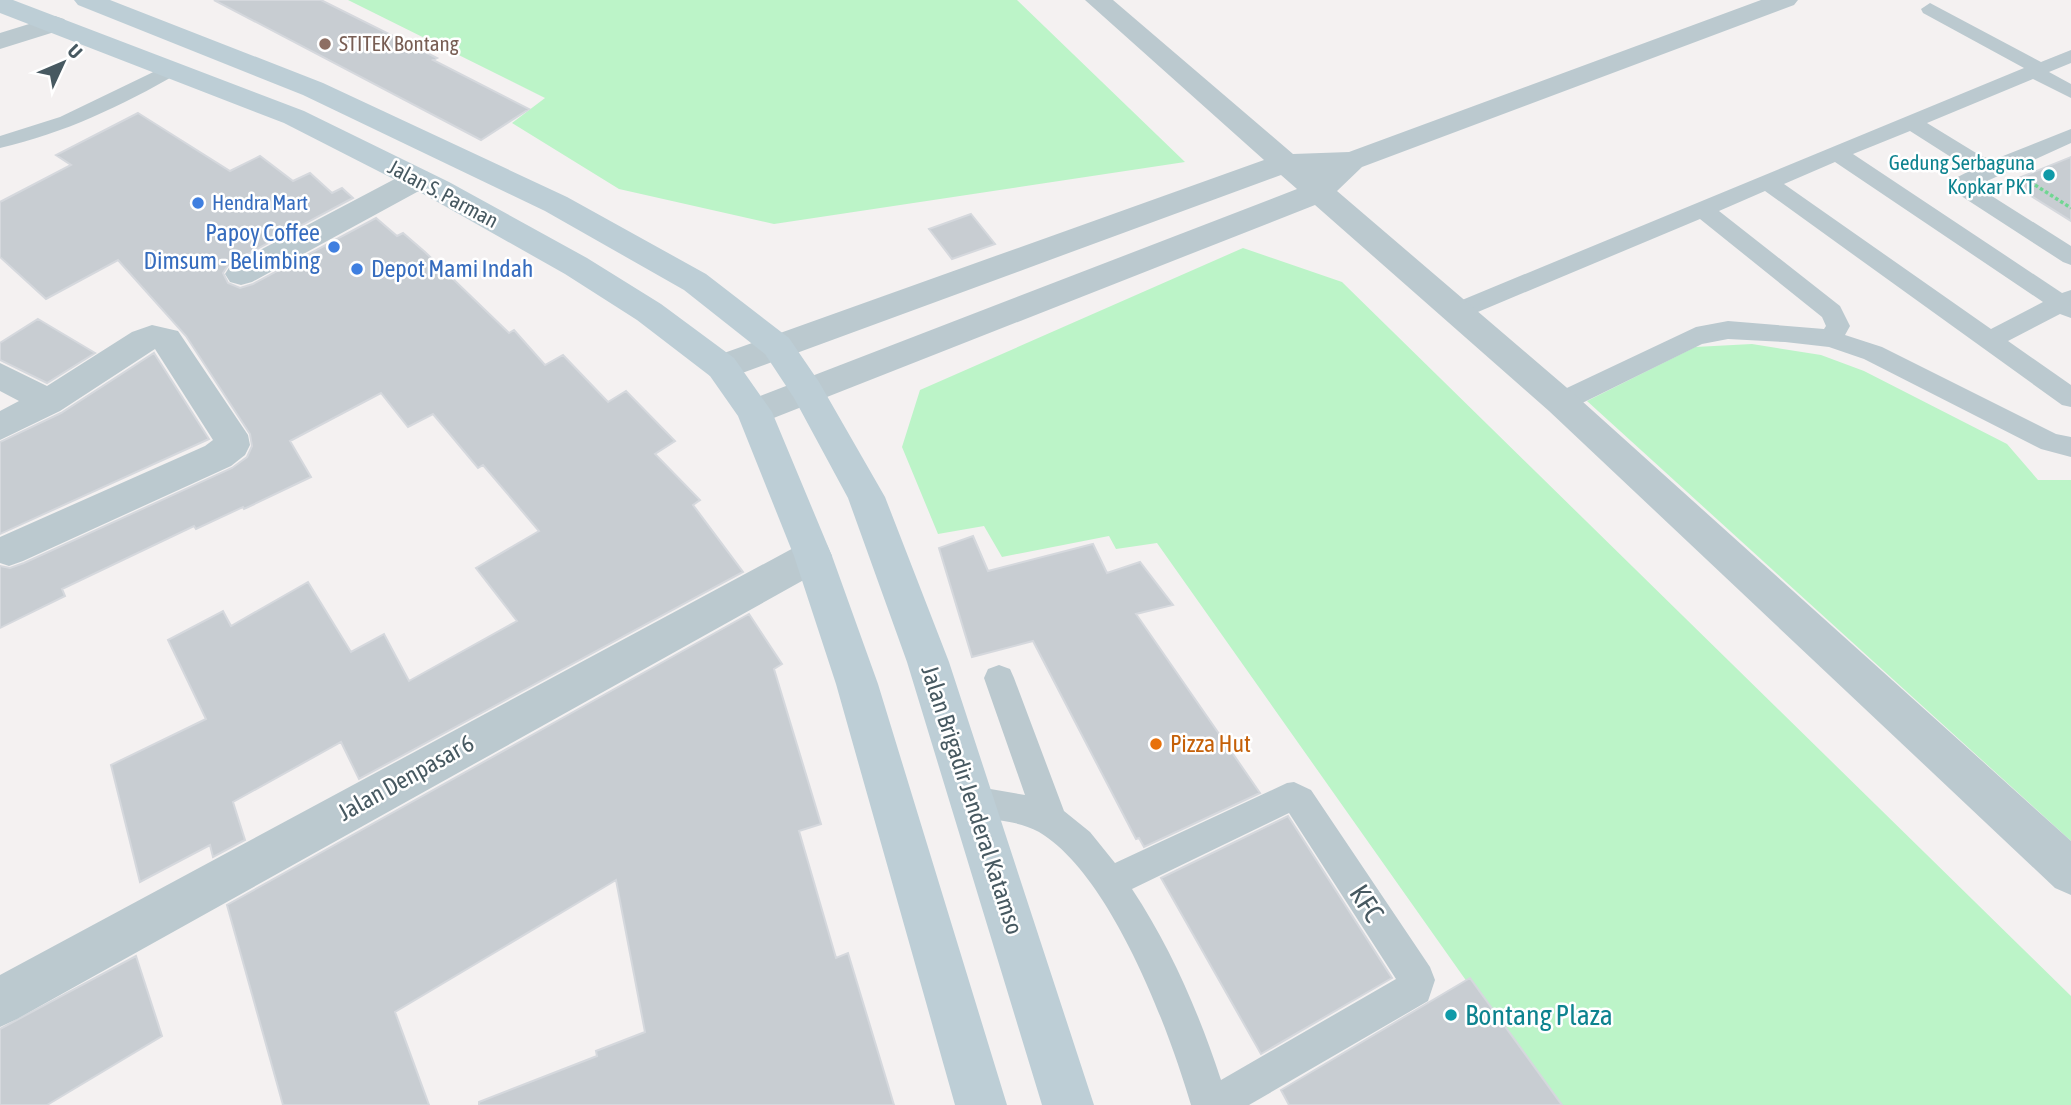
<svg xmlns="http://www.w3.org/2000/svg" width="2071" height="1105" font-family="'Asap Condensed',sans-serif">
<rect width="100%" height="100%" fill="#f4f1f1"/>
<!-- green -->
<path fill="#bcf4c8" d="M 348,0 L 1017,0 L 1185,162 L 774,224 L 619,189 L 512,123 L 545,98 Z
M 1243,248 L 1342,282 L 2071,996 L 2071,1105 L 1554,1105 L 1157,543 L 1116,549 L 1109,536 L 1002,557 L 984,526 L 938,534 L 902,447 L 920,390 Z
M 1752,344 L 1821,355 L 1864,371 L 2007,444 L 2038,480 L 2071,480 L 2071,841 L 1587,401 L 1695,347 Z"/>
<!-- building -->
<path fill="#c8cdd2" stroke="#d5d8dd" stroke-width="2" d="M 214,0 L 321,0 L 437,58 L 433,60 L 529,109 L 481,140 Z
M 138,113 L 230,171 L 260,156 L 293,181 L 310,173 L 332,193 L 342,188 L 353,198 L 229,264 L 223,273 L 228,283 L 240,288 L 253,284 L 376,218 L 397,236 L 403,233 L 425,252 L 509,333 L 514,330 L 545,365 L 563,355 L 608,402 L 626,391 L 675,441 L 655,454 L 700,500 L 693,505 L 743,572 L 359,779 L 341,742 L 233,802 L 245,840 L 213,857 L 210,845 L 140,882 L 111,765 L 206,719 L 168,640 L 223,611 L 231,626 L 308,582 L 351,652 L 384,634 L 409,681 L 517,621 L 476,568 L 539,531 L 483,465 L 478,468 L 433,414 L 408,427 L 381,393 L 290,441 L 311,477 L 244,509 L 243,507 L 196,529 L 194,526 L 62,589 L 65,596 L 0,628 L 0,566 L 10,568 L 24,563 L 232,468 L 247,457 L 252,446 L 250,434 L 186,336 L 118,260 L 46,299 L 0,257 L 0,202 L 71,165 L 56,155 Z
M 2071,157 L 2071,221 L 2009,182 Z
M 971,214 L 995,244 L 952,259 L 929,229 Z
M 38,319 L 95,353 L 47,383 L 0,360 L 0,343 Z
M 154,353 L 209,439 L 0,534 L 0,442 L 61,413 Z
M 973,536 L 988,571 L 1093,544 L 1107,573 L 1140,562 L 1173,605 L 1136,614 L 1260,793 L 1144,847 L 1139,838 L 1136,839 L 1033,641 L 972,657 L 939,548 Z
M 749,614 L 782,664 L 774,669 L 821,824 L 799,831 L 836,958 L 848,953 L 894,1105 L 479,1105 L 479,1102 L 597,1056 L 596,1051 L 645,1032 L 616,880 L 395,1012 L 429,1105 L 283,1105 L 227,905 Z
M 1288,816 L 1392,978 L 1261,1054 L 1161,878 Z
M 136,956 L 162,1036 L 47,1105 L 0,1105 L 0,1029 Z
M 1470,978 L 1562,1105 L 1289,1105 L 1281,1090 Z"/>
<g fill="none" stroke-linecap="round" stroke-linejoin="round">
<!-- path -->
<path stroke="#70d692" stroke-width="3.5" stroke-dasharray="3.5 2.5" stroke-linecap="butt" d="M 2035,185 L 2071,208"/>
<!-- lane -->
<path fill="#bbc9cf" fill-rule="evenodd" d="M 1930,3 L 2041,62 L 2071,50 L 2071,63 L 2049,72 L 2071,84 L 2071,98 L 2033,79 L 1927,123 L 1981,156 L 1993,160 L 2071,129 L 2071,143 L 1976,186 L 2071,246 L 2071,265 L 2063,262 L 1952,190 L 1949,185 L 1952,180 L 1975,168 L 1965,166 L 1910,131 L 1853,154 L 2062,293 L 2071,290 L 2071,318 L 2060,314 L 2008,341 L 2071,385 L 2071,407 L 2062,405 L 1765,191 L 1719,211 L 1840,306 L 1850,326 L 1845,335 L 1882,347 L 2056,434 L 2071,437 L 2071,457 L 2041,449 L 1864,359 L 1829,347 L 1785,342 L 1728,339 L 1702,344 L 1570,409 L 1561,411 L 1552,409 L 1548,402 L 1552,395 L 1696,327 L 1728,321 L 1824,329 L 1826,326 L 1822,317 L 1700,219 L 1466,317 L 1458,319 L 1450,317 L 1446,311 L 1450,305 L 2024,68 L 1923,13 L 1921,9 ZM 1835,162 L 2043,302 L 1991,329 L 1784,184 Z
M 172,63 L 182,69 L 179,73 C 121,106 65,133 0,148 L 0,136 L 60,117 Z
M 999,665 L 1010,669 L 1014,678 L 1064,811 L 1090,832 L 1115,863 L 1287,783 L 1294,782 L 1311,790 L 1430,967 L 1435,980 L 1428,1001 L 1249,1105 L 1191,1105 C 1168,1027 1111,875 1039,832 C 1014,818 987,822 962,812 L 957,801 L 962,790 L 973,786 L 1025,795 L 984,678 L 988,669 ZM 1289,813 L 1396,979 L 1221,1080 C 1199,1013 1171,948 1132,889 Z"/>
<!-- street -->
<path fill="#bbc9cf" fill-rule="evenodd" d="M 1085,0 L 1113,0 L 1293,154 L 1349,152 L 1761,0 L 1798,0 L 1794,5 L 1362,167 L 1337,191 L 1573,393 L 2071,841 L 2071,895 L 2055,888 L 1549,411 L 1315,205 L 766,421 L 754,425 L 742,421 L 736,412 L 742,403 L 1297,189 L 1281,175 L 734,376 L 722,379 L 710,376 L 705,367 L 710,358 L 1264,160 Z
M 55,16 L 64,19 L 68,24 L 64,29 L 0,49 L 0,33 Z
M 418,170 L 428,172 L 433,179 L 428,186 L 252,282 L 241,285 L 230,282 L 225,274 L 230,266 L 408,172 Z
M 152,325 L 178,331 L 248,435 L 250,445 L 245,455 L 231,466 L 23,561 L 9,566 L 0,563 L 0,537 L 205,446 L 213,440 L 155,349 L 60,411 L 0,440 L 0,411 L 19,401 L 0,391 L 0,363 L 47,386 L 132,332 Z
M 813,540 L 827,545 L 832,556 L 827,567 L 17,1019 L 0,1027 L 0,975 L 799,545 Z"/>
<!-- secondary -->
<path fill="#bdced6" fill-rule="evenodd" d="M 0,0 L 13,0 L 304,111 L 449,182 L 587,258 L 661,304 L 734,358 L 772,412 L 832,556 L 878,684 L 1007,1105 L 955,1105 L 836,684 L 794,556 L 738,416 L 710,376 L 637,320 L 565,274 L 427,196 L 284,123 L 0,13 Z
M 74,0 L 110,0 L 323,83 L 567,197 L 706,274 L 789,338 L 819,382 L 885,497 L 949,662 L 1094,1105 L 1042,1105 L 907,662 L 848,498 L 794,398 L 765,354 L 684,290 L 545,211 L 303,95 L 78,5 Z"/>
</g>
<!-- markers -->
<circle fill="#8d6e63" stroke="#fff" stroke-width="2.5" cx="325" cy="44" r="7"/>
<g fill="#0f9aa8" stroke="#fff" stroke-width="2.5">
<circle cx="2049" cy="175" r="7"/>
<circle cx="1451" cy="1015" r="7"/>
</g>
<g fill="#3f7fe0" stroke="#fff" stroke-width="2.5">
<circle cx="198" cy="203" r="7"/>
<circle cx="334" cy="247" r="7"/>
<circle cx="357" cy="269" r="7"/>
</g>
<circle fill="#e8710a" stroke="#fff" stroke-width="2.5" cx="1156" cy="744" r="7"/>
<g text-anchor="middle" stroke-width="5" stroke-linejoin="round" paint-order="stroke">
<!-- far-education labels -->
<g font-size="21" fill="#785e54" stroke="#fff" text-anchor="start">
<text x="339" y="51">STITEK Bontang</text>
</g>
<!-- far-culture labels -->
<g font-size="21" fill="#0d838f" stroke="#fff" text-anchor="end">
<text x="2035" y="170">Gedung Serbaguna<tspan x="2035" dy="24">Kopkar PKT</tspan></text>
</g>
<!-- far-street labels -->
<g font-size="21" fill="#475961" stroke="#fff">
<text transform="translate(443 194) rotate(28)" y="7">Jalan S. Parman</text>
</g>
<!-- far-shop labels -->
<g font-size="21" fill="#366cbe" stroke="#fff" text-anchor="start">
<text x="212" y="210">Hendra Mart</text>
</g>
<!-- shop labels -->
<g font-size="24" fill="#366cbe" stroke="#fff" text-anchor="end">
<text x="320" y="241">Papoy Coffee<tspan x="320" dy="28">Dimsum - Belimbing</tspan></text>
<text x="371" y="277" text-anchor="start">Depot Mami Indah</text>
</g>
<!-- food labels -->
<g font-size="24" fill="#c56008" stroke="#fff" text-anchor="start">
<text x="1170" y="752">Pizza Hut</text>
</g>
<!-- street labels -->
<g font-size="24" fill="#475961" stroke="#fff">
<text transform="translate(406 778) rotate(-29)" y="8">Jalan Denpasar 6</text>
<text transform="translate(972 800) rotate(72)" y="8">Jalan Brigadir Jenderal Katamso</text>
</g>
<!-- near-street labels -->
<g font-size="28" fill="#475961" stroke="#fff">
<text transform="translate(1367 903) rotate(57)" y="10">KFC</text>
</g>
<!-- near-culture labels -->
<g font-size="28" fill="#0d838f" stroke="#fff" text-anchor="start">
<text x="1465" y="1025">Bontang Plaza</text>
</g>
</g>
<!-- north arrow -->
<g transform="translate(63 63) rotate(46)" stroke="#ffffff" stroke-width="5" paint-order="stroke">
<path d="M0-5L12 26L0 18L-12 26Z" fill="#475961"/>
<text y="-10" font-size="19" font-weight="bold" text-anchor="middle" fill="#475961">U</text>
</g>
</svg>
